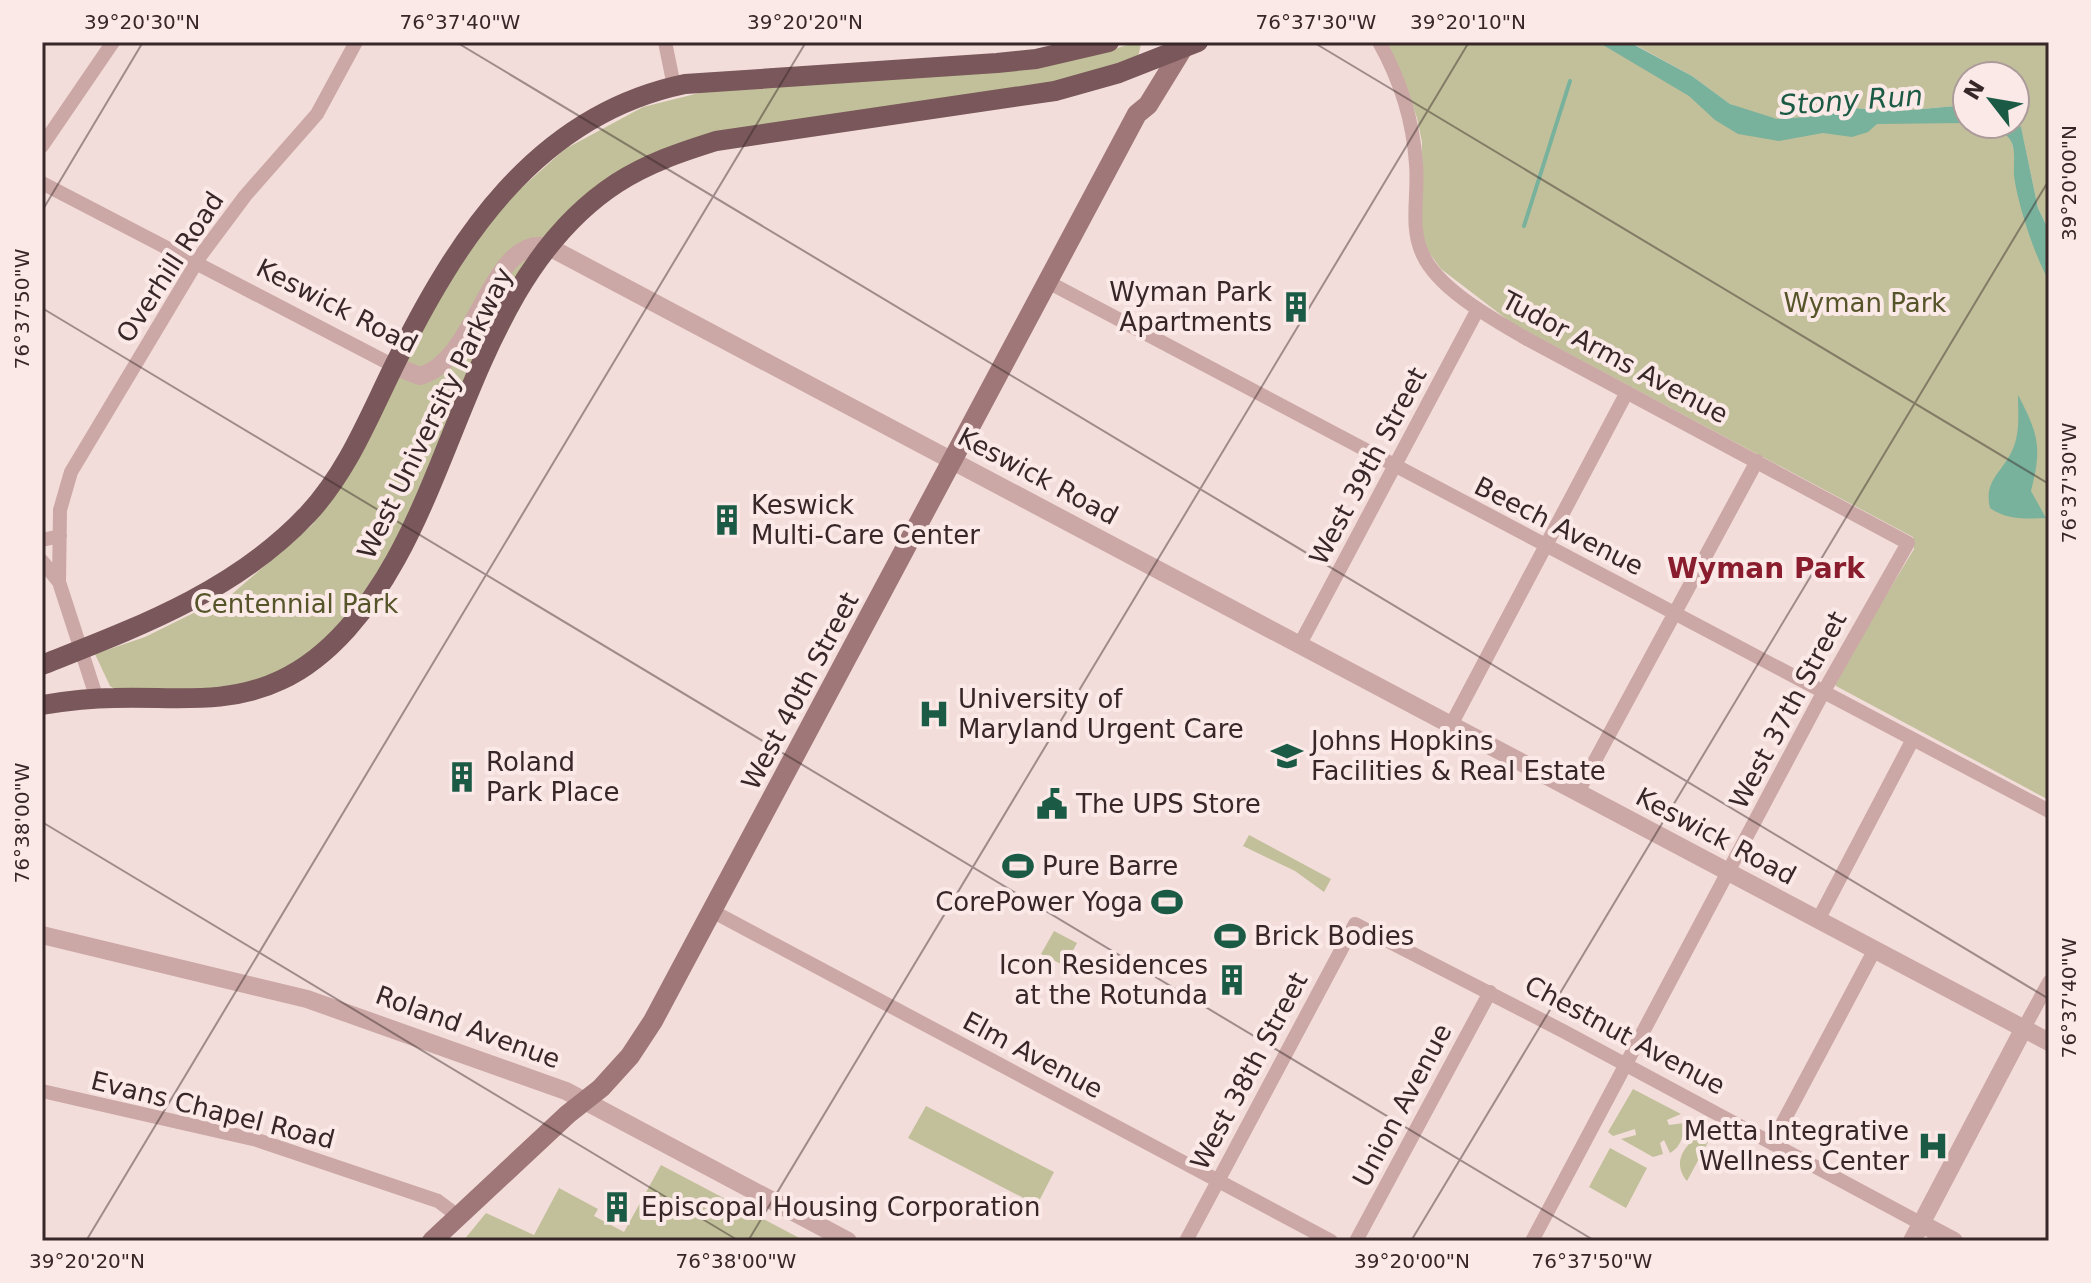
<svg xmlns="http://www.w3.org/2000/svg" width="2091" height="1283" font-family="'DejaVu Sans',sans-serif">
<rect width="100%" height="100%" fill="#f3ddda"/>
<!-- green -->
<path fill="#c2c09a" d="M 1138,42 L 1141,44 L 1138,57 L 1091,76 L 694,142 L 566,218 L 396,548 L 329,641 L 280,677 L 253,686 L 120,693 L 110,686 L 95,654 L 145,637 L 232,594 L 312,525 L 340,488 L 363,448 L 431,310 L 501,206 L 565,149 L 643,107 L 711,90 L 1086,57 Z
M 1386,42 L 1617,42 L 1764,127 L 1967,112 L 1967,124 L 2006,124 L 2049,266 L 2049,800 L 1836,686 L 1834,681 L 1914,549 L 1913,537 L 1513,324 L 1441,269 L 1425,247 L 1421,224 L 1422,142 L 1417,118 L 1405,83 Z
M 1630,42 L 2049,42 L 2049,231 L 2038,208 L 2021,128 L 2015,124 L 2015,76 L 1967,76 L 1967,105 L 1899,111 L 1853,108 L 1826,115 L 1777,119 L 1763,117 L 1730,104 L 1692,76 Z
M 1249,835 L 1331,879 L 1324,892 L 1295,871 L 1243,846 Z
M 1054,931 L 1077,943 L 1065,966 L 1041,954 Z
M 1633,1089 L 1681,1114 L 1667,1120 L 1669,1125 L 1684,1123 C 1683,1136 1682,1146 1670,1153 L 1664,1140 L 1660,1143 L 1663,1154 L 1653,1157 L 1621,1139 L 1636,1135 L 1635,1129 L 1613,1136 L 1608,1132 Z
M 926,1106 L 1054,1172 L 1037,1205 L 908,1138 Z
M 1709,1130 L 1714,1131 L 1687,1181 C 1669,1160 1689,1139 1709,1130 Z
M 1610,1148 L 1647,1168 L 1626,1208 L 1589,1187 Z
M 661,1165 L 805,1241 L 463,1241 L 486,1213 L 534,1235 L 559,1188 L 598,1209 L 594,1216 L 624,1232 Z"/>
<!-- water -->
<path fill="#78b19c" d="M 1598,42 L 1629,42 L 1692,76 L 1730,104 L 1777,119 L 1826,115 L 1853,108 L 1899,111 L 1967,105 L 1967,123 L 1877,124 L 1868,132 L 1852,137 L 1823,133 L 1779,141 L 1738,134 L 1715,120 L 1689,96 Z
M 1975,124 L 2015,124 L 2021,127 L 2038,208 L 2049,231 L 2049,280 C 2036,261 2016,198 2014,175 C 2013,163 2017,149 2009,138 C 2002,129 1986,126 1975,124 Z
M 2018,395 C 2039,435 2042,448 2031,491 L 2046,518 C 2026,519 2007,520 1990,508 C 1983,479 2005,471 2014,446 C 2020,430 2018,412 2018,395 Z"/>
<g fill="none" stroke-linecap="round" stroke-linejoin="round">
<!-- stream -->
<path stroke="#78b19c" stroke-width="4" d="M 1524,226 L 1570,81"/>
<!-- minor -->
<path stroke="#cba8a6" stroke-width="14" d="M 665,42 L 674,86
M 1379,42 C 1401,81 1413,119 1416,164 C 1419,194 1409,227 1423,255 C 1439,290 1495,320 1527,339 L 1908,543 L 1824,691 L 1532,1241
M 42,146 L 113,42
M 42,183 L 394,366
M 1048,282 L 2049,811
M 42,540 L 60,536
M 42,561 L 59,582
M 1300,644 L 1478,309
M 97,699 L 59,582 L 60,510 L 71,472 L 201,255 L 245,196 L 317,114 L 356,42
M 1451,725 L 1627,392
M 1578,792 L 1757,461
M 712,911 L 1331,1241
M 1818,920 L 1913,739
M 2024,1028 L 2049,982
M 42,1091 L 257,1140 L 438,1201 L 458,1216
M 1772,1143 L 1874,951
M 1186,1241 L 1355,924 L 1563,1031 L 1922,1224
M 1356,1241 L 1490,992"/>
<!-- tertiary -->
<path stroke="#cba8a6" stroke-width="18" d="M 394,366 L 420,376 C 478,361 491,232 549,247 L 2049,1042
M 42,935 L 307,999 L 566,1091 L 848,1241
M 1922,1224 L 1954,1241
M 1912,1241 L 2024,1028"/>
<!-- secondary -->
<path stroke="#9f7778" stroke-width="20" d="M 432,1241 L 568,1114 L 601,1088 L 630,1056 L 653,1021 L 1137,114 L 1148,105 L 1183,48"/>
<!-- primary -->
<path stroke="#79575a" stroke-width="20" d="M 42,665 C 138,627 236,591 308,514 C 347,472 368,419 393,368 C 455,241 535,115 685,84 L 997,63 L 1036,59 L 1109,42
M 42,705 C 66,701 90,698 114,698 C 172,696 227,706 281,680 C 331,657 370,606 396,559 C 464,436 491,265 617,183 C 648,163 681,152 716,141 L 1055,91 L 1119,73 L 1198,42"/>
</g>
<!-- ticks -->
<path fill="none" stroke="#372728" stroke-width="2" stroke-opacity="0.45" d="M 456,42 L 2049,999M 1313,42 L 2049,484M 42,211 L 143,42M 42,308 L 1595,1241M 42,822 L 739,1241M 86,1241 L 806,42M 748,1241 L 1469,42M 1411,1241 L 2049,180"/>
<!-- icons -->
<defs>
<symbol id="building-bare" viewBox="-9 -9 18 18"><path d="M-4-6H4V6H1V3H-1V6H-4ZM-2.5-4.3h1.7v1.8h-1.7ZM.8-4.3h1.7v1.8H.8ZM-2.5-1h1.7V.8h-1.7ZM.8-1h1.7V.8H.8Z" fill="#1b5a45" stroke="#fae9e7" stroke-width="2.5" paint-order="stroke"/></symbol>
<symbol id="hospital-bare" viewBox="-9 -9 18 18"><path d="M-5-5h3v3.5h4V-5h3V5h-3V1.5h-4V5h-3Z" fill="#1b5a45" stroke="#fae9e7" stroke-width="2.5" paint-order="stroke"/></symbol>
<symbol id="university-bare" viewBox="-9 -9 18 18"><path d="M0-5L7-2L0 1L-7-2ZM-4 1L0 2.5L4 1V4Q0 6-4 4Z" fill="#1b5a45" stroke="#fae9e7" stroke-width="2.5" paint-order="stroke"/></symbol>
<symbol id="civic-bare" viewBox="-9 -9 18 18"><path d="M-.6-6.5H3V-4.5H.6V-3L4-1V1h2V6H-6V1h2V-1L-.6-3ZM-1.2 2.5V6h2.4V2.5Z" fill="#1b5a45" stroke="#fae9e7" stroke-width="2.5" paint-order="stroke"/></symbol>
<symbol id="stadium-bare" viewBox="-9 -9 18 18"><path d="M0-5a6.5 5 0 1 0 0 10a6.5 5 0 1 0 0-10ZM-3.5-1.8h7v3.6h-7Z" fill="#1b5a45" stroke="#fae9e7" stroke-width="2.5" paint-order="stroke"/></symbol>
</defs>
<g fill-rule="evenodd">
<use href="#building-bare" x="1274" y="285" width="44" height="44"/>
<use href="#building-bare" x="705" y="498" width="44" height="44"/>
<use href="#hospital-bare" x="912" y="692" width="44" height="44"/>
<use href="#university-bare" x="1265" y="734" width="44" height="44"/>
<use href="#building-bare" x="440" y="755" width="44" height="44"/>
<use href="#civic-bare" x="1030" y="782" width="44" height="44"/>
<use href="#stadium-bare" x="996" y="844" width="44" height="44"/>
<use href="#stadium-bare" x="1145" y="880" width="44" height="44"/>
<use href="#stadium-bare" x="1208" y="914" width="44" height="44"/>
<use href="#building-bare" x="1210" y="958" width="44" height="44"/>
<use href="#hospital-bare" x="1911" y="1124" width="44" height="44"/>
<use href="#building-bare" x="595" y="1185" width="44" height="44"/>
</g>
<g text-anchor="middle" stroke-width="8" stroke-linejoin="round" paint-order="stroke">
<!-- street labels -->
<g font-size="26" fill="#372728" stroke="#fae9e7">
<text transform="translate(170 267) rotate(-57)" y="9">Overhill Road</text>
<text transform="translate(337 306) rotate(27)" y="9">Keswick Road</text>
<text transform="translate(1615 357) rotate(28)" y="9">Tudor Arms Avenue</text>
<text transform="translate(435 413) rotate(-64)" y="9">West University Parkway</text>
<text transform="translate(1368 466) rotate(-62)" y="9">West 39th Street</text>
<text transform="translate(1038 476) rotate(28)" y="9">Keswick Road</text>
<text transform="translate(1559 526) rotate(27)" y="9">Beech Avenue</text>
<text transform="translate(800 691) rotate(-62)" y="9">West 40th Street</text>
<text transform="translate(1788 710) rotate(-62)" y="9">West 37th Street</text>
<text transform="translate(1716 836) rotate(28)" y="9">Keswick Road</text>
<text transform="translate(468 1027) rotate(20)" y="9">Roland Avenue</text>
<text transform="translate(1625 1035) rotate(28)" y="9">Chestnut Avenue</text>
<text transform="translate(1033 1055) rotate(28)" y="9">Elm Avenue</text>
<text transform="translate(1249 1071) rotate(-62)" y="9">West 38th Street</text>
<text transform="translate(1402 1105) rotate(-62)" y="9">Union Avenue</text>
<text transform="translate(213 1110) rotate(14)" y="9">Evans Chapel Road</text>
</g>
<!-- poi labels -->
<g font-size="26" fill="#372728" stroke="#fae9e7" text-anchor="start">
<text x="1272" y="301" text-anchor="end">Wyman Park<tspan x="1272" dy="30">Apartments</tspan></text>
<text x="751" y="514">Keswick<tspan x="751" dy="30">Multi-Care Center</tspan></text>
<text x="958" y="708">University of<tspan x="958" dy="30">Maryland Urgent Care</tspan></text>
<text x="1311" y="750">Johns Hopkins<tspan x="1311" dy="30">Facilities &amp; Real Estate</tspan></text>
<text x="486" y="771">Roland<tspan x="486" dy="30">Park Place</tspan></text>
<text x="1076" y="813">The UPS Store</text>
<text x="1042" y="875">Pure Barre</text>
<text x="1143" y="911" text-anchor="end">CorePower Yoga</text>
<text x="1254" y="945">Brick Bodies</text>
<text x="1208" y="974" text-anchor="end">Icon Residences<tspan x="1208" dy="30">at the Rotunda</tspan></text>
<text x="1909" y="1140" text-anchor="end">Metta Integrative<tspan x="1909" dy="30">Wellness Center</tspan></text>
<text x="641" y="1216">Episcopal Housing Corporation</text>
</g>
<!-- park labels -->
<g font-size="26" fill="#56552a" stroke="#fae9e7">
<text x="1865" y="312">Wyman Park</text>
<text x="296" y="613">Centennial Park</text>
</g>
<!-- water labels -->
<g font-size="28" font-style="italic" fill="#1b5a45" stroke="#fae9e7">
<text transform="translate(1851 100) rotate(-4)" y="10">Stony Run</text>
</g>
<!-- neighbourhood labels -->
<g font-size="28" font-weight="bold" fill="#891d2e" stroke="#fae9e7">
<text x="1766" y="578">Wyman Park</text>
</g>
</g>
<!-- border -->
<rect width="2091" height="1283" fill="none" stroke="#fae9e7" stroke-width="88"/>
<!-- north arrow -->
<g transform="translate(1991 100) rotate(301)"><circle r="38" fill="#fae9e7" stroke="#ac9b9b" stroke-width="2"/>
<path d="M0-6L14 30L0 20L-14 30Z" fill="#1b5a45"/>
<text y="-12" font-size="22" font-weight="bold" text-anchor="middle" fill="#372728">N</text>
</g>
<rect x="44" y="44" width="2003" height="1195" fill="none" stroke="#372728" stroke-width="3"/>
<g font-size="20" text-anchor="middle" fill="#372728">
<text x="142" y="29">39°20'30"N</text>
<text x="460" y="29">76°37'40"W</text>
<text x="805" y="29">39°20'20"N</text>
<text x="1316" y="29">76°37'30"W</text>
<text x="1468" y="29">39°20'10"N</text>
<text transform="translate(2069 183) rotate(-90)" y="7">39°20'00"N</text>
<text transform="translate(22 309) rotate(-90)" y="7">76°37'50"W</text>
<text transform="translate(2069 483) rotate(-90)" y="7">76°37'30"W</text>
<text transform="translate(22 823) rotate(-90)" y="7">76°38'00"W</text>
<text transform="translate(2069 998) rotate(-90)" y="7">76°37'40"W</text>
<text x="87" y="1268">39°20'20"N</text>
<text x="736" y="1268">76°38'00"W</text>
<text x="1412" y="1268">39°20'00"N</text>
<text x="1592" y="1268">76°37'50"W</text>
</g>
</svg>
